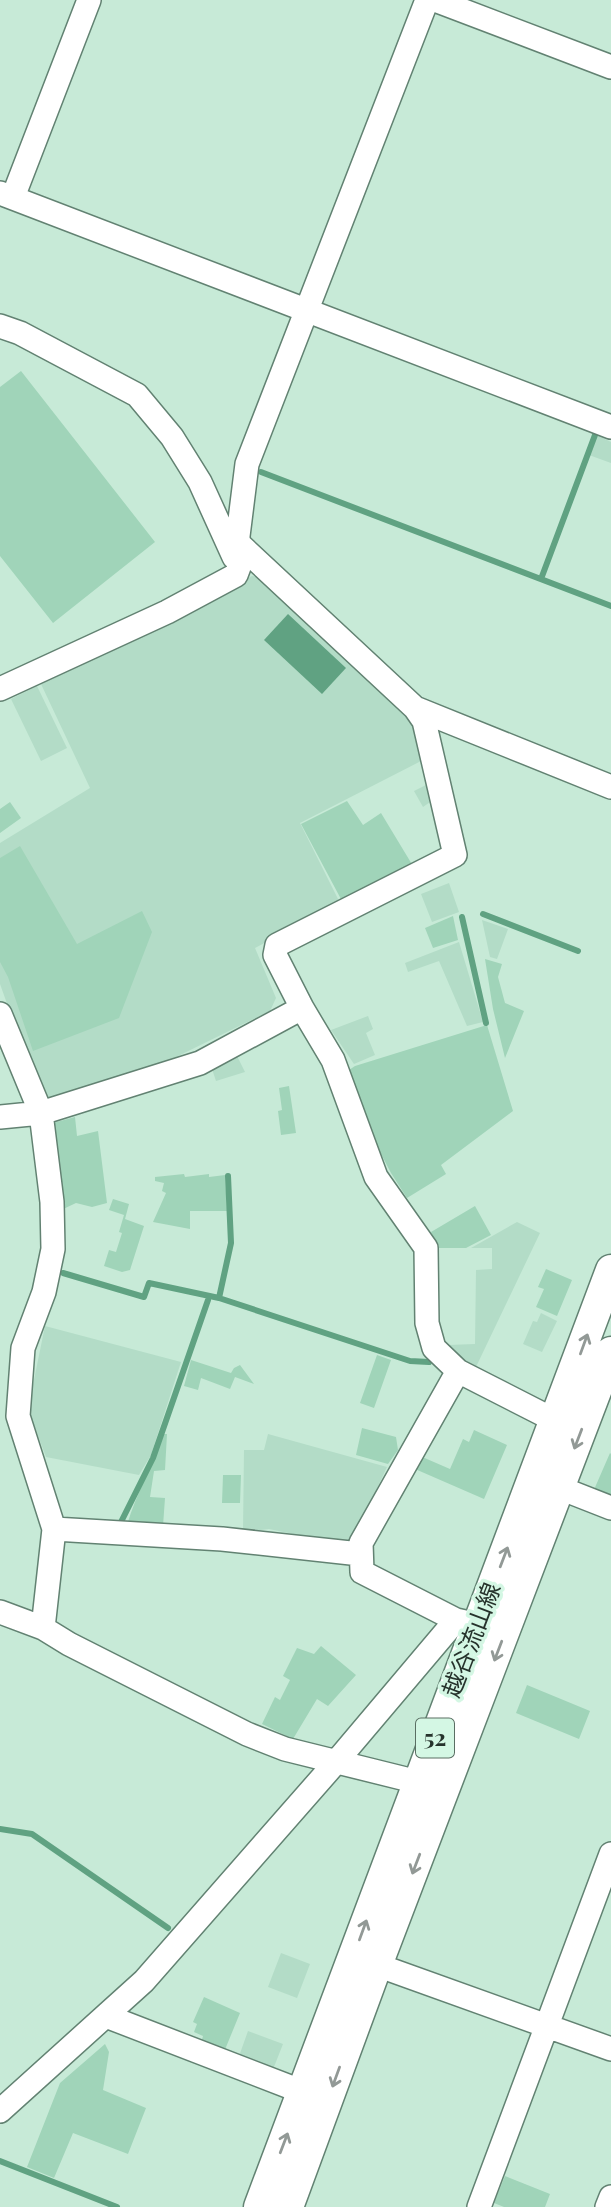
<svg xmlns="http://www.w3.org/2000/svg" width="611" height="2207" font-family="'Playfair Display','Noto Sans JP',serif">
<rect width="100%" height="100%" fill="#c7ead7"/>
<!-- built -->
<path fill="#b3dcc7" d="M 597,435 L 611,442 L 611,463 L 589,455 Z
M 252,576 L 262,577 L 415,720 L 425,759 L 300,823 L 340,903 L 255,948 L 276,998 L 270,1011 L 172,1059 L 54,1101 L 39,1093 L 0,984 L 0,843 L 90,788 L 41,684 Z
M 37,686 L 67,748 L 41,761 L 11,699 Z
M 430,783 L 433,800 L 423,807 L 414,791 Z
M 449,883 L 459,912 L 432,922 L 421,894 Z
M 482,920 L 508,929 L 497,959 L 490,957 Z
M 459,942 L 483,1022 L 467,1026 L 439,961 L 408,972 L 405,963 Z
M 368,1016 L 373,1029 L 366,1033 L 375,1055 L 354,1064 L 331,1030 Z
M 236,1054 L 245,1072 L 216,1081 L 212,1069 Z
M 517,1222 L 540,1233 L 475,1369 L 448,1351 L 448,1345 L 475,1344 L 476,1270 L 492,1269 L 492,1248 L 471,1248 Z
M 541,1313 L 557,1321 L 542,1352 L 523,1344 L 533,1321 L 537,1322 Z
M 45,1326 L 181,1362 L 151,1455 L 139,1475 L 46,1457 L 28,1409 Z
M 268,1434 L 387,1467 L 353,1540 L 347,1545 L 269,1529 L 243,1532 L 244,1450 L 264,1450 Z
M 281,1953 L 310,1964 L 297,1998 L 268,1987 Z
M 248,2031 L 283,2044 L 272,2072 L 238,2059 Z"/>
<!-- green -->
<path fill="#a0d4b9" d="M 21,371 L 155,542 L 53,623 L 0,556 L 0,387 Z
M 347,801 L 363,825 L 381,813 L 413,866 L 342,901 L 301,824 Z
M 10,802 L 21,818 L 0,833 L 0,809 Z
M 20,846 L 77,944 L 142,911 L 152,932 L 119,1018 L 33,1051 L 8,977 L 0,962 L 0,858 Z
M 453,916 L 458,940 L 433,948 L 425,928 Z
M 485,959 L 502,964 L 498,977 L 505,1003 L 524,1011 L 505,1058 L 493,1009 Z
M 487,1025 L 513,1111 L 441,1165 L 446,1174 L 407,1198 L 391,1173 L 366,1125 L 349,1070 L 355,1066 Z
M 289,1086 L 296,1133 L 281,1135 L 278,1111 L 282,1110 L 279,1088 Z
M 75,1117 L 77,1136 L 98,1131 L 107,1203 L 92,1207 L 76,1203 L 59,1211 L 53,1123 Z
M 184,1174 L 185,1177 L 209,1174 L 209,1177 L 225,1175 L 227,1211 L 190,1211 L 190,1229 L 153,1222 L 166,1193 L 162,1191 L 164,1183 L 155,1181 L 155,1177 Z
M 113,1199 L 129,1204 L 125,1219 L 144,1226 L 130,1270 L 122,1272 L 104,1266 L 109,1250 L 116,1252 L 122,1233 L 119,1232 L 124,1215 L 109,1210 Z
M 475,1206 L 491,1235 L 466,1248 L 438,1248 L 431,1232 Z
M 546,1269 L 572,1280 L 557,1316 L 536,1307 L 544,1289 L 538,1287 Z
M 377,1355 L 391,1360 L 374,1408 L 360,1403 Z
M 191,1360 L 231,1373 L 234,1368 L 240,1365 L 254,1384 L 235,1377 L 230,1389 L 201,1378 L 198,1390 L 184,1386 Z
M 362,1428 L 396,1437 L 398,1450 L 388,1464 L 356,1455 Z
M 474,1430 L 507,1445 L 484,1499 L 415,1469 L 420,1456 L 450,1469 L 463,1439 L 469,1442 Z
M 164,1434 L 167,1434 L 165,1470 L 154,1471 L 150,1497 L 165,1498 L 163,1526 L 127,1525 C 136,1494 153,1465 164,1434 Z
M 610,1453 L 611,1454 L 611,1499 L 593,1492 Z
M 223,1475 L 241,1475 L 240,1503 L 222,1503 Z
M 321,1646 L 356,1675 L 328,1706 L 317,1699 L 293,1739 L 262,1724 L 275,1697 L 280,1700 L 290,1680 L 283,1676 L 297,1648 L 314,1654 Z
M 527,1685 L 590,1711 L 579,1739 L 516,1713 Z
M 204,1997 L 240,2013 L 224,2052 L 201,2043 L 203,2036 L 194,2032 L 197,2024 L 193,2022 Z
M 105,2044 L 109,2052 L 103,2090 L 146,2108 L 128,2154 L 73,2133 L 54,2178 L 27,2167 L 60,2083 Z
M 505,2176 L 550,2194 L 545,2207 L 504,2207 L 494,2203 Z"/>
<!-- water -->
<path fill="#60a282" d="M 288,614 L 346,668 L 322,694 L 264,640 Z"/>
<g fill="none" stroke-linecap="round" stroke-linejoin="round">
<!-- stream -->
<path stroke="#60a282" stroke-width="6" d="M 261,472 L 611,606
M 541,579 L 595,435
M 483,914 L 578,951
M 462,917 L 486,1023
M 63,1273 L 144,1297 L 149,1283 L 219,1298 L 410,1361 L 429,1362
M 219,1298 L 231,1243 L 228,1176
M 120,1524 L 153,1458 L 208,1300
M 0,1829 L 32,1834 L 168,1928
M 0,2161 L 117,2207"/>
<defs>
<path id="minor" d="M 435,0 L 611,67
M 0,193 L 611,427
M 13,197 L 89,0
M 0,326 L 20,333 L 137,395 L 172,437 L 200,482 L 234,557
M 0,689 L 167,612 L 236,575 L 239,567 L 238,536 L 247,464 L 427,0
M 415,708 L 611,787
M 302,1008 L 333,1060 L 376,1177 L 426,1248 L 427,1323 L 434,1348 L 458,1371 L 556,1421
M 0,1014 L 41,1113 L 52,1202 L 53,1249 L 44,1292 L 23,1348 L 18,1416 L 54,1529 L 43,1628
M 0,1117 L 41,1113 L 200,1063 L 302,1008 L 275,955 L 277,945 L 455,855 L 424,721 L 415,708 L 238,543
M 560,1488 L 611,1508
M 54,1529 L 222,1539 L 360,1554
M 0,1612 L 43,1628 L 69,1644 L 247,1734 L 285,1749 L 418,1782
M 456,1620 L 362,1572 L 361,1543 L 458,1371
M 377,1965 L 611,2049
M 106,2016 L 303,2092
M 0,2111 L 144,1981 L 336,1762 L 456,1620 L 478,1625
M 479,2207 L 611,1854
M 607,2207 L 611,2197"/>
<path id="major" d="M 259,2207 L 611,1270
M 288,2207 L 377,1965 L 611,1352"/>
</defs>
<!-- minor casing -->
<use href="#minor" stroke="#628272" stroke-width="26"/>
<!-- major casing -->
<use href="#major" stroke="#628272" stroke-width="33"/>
<!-- minor -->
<use href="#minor" stroke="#fff" stroke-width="23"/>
<!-- major -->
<use href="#major" stroke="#fff" stroke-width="30"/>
</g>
<!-- one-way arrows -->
<defs><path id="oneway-shaft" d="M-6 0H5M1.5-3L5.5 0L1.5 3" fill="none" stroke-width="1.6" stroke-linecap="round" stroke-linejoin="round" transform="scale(1.75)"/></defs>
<g stroke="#929996">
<use href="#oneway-shaft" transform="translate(584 1344) rotate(-70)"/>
<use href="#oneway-shaft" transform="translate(578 1439) rotate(111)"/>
<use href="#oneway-shaft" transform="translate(504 1557) rotate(-69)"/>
<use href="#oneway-shaft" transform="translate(498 1651) rotate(111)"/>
<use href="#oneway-shaft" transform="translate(416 1864) rotate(111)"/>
<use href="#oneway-shaft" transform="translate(363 1930) rotate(-70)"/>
<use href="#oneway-shaft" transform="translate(336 2077) rotate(110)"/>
<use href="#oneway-shaft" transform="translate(284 2143) rotate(-69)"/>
</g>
<g text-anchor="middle" stroke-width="7" stroke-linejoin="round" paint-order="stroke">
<!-- shield labels -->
<rect fill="#d4f7e4" stroke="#5a6e63" stroke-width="2" x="416" y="1718.5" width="38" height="39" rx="5"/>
<g font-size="23" font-weight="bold" fill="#26332c">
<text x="435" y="1746">52</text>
</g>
<!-- street labels -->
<g font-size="24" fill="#26332c" stroke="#d4f7e4">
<text transform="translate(472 1640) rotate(-69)" y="8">越谷流山線</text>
</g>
</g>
</svg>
